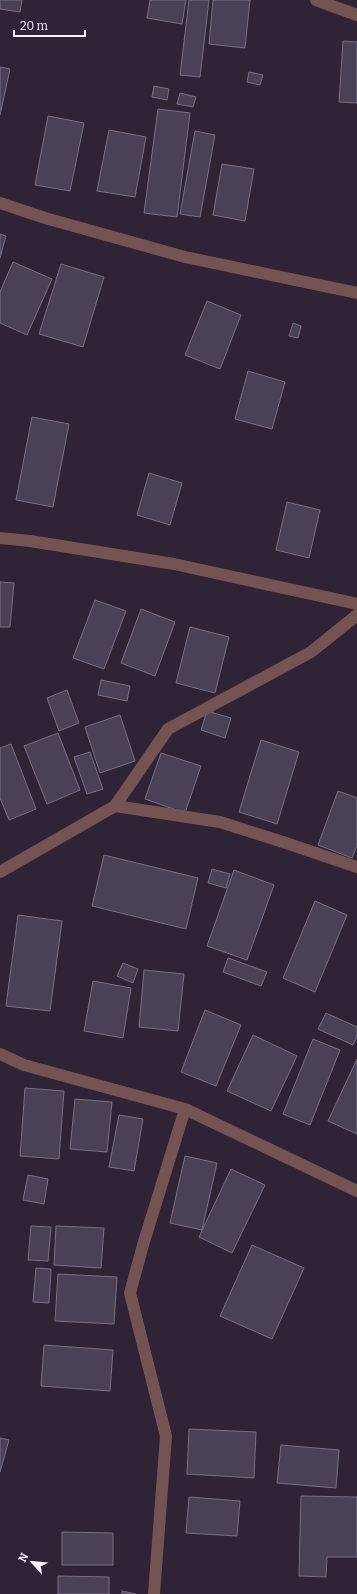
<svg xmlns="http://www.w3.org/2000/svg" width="357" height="1594" font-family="Bitter,serif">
<rect width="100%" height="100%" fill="#2f2335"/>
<!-- building -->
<path fill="#4b4156" stroke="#796f86" d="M 0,0 L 22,0 L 20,12 L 0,9 Z
M 150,0 L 186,0 L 182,24 L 147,18 Z
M 189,0 L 209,0 L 200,77 L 180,75 Z
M 213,0 L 250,0 L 245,48 L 209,44 Z
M 343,41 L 357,42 L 357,103 L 339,102 Z
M 0,67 L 10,69 L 0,115 Z
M 249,72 L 263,75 L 260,85 L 247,82 Z
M 154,86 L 169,89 L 167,100 L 152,97 Z
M 180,93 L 196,97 L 193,107 L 177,104 Z
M 158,109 L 190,113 L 177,217 L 144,213 Z
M 48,116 L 84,123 L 70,191 L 35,185 Z
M 109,130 L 146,137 L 135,197 L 97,191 Z
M 195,131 L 215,135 L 200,217 L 180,214 Z
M 222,164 L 254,169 L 245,221 L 213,215 Z
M 0,234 L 6,236 L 0,258 Z
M 13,262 L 52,279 L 27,335 L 0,323 L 0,292 Z
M 61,264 L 104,277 L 83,347 L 39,334 Z
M 207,301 L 241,315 L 220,369 L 185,355 Z
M 293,323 L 301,326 L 298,338 L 289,336 Z
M 248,371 L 285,382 L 272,429 L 235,419 Z
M 32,417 L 69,424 L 53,507 L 16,500 Z
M 149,473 L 182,483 L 170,525 L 137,515 Z
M 287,502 L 320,510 L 309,558 L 276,550 Z
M 0,582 L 14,583 L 10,627 L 0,627 Z
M 95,600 L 126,611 L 104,669 L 73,658 Z
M 141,609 L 175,622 L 155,676 L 121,663 Z
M 190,627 L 229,637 L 215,693 L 176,683 Z
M 101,680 L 130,686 L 127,701 L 98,695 Z
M 67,690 L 79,723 L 59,731 L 47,698 Z
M 207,711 L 231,718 L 225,738 L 201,730 Z
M 120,715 L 135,761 L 100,773 L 85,727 Z
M 58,733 L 80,790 L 47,804 L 24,746 Z
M 261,740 L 299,752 L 277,824 L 239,812 Z
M 11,744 L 36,809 L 9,820 L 0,798 L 0,748 Z
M 90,752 L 103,789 L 87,794 L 74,757 Z
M 161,753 L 201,766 L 185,813 L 145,799 Z
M 338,791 L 357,798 L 357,846 L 352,858 L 318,845 Z
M 104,855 L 198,878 L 186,929 L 92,906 Z
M 212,869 L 230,874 L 226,888 L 208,883 Z
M 234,870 L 274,885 L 247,960 L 207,946 Z
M 315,901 L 347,915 L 315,992 L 283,978 Z
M 18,915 L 62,921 L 50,1011 L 6,1006 Z
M 228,958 L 267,972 L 261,986 L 223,972 Z
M 123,963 L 138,969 L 133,983 L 117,976 Z
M 144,970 L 184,974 L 178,1031 L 139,1027 Z
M 93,981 L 131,988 L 123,1038 L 84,1031 Z
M 205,1010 L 241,1025 L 216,1086 L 181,1072 Z
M 326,1013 L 357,1027 L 357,1037 L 353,1045 L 318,1029 Z
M 253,1035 L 297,1056 L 271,1111 L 227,1091 Z
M 313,1039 L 340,1050 L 310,1125 L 283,1114 Z
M 357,1059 L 357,1134 L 328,1121 Z
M 25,1088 L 64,1091 L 59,1159 L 20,1156 Z
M 75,1099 L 112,1102 L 107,1152 L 70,1149 Z
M 119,1115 L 143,1119 L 134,1171 L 109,1167 Z
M 185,1156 L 217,1163 L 202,1230 L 170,1223 Z
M 231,1169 L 265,1185 L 232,1253 L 199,1237 Z
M 28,1175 L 48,1179 L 44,1204 L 23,1200 Z
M 31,1226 L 51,1227 L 48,1261 L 28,1260 Z
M 56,1226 L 104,1228 L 101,1268 L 54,1265 Z
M 252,1245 L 304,1268 L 272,1339 L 220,1316 Z
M 36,1268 L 51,1269 L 49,1303 L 33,1302 Z
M 58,1274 L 117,1277 L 114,1324 L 55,1321 Z
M 44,1345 L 113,1350 L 110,1391 L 41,1386 Z
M 189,1429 L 256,1432 L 254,1478 L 187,1474 Z
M 0,1438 L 9,1440 L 0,1472 Z
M 281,1445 L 339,1450 L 336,1488 L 277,1483 Z
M 301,1496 L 357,1497 L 357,1557 L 327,1557 L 326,1577 L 299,1576 Z
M 189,1497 L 240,1501 L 237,1536 L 186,1533 Z
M 62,1532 L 113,1533 L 113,1565 L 62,1565 Z
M 58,1576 L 109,1577 L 109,1594 L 58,1594 Z
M 122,1591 L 136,1594 L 122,1594 Z"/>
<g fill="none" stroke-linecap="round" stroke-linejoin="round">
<!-- minor -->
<path stroke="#745453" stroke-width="12" d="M 316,0 L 357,15
M 0,203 L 45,218 L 185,257 L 357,293
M 0,538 L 30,541 L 174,564 L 357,604
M 115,806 L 220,822 L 286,843 L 357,867
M 0,872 L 115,806 L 168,729 L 311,652 L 357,615
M 0,1054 L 24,1065 L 185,1109 L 357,1191
M 154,1594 L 166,1436 L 130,1293 L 143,1245 L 185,1109"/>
</g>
<!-- north arrow -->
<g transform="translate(32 1562) rotate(297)" stroke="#2f2335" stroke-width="3" paint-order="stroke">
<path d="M0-3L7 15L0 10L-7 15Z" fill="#f7effb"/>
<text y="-6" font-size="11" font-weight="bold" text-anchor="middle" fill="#f7effb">N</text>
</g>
<!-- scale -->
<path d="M14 30v6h71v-6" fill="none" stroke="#f7effb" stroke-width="2"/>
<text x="20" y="30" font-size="12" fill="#f7effb" stroke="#2f2335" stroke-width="3" paint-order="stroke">20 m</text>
</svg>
